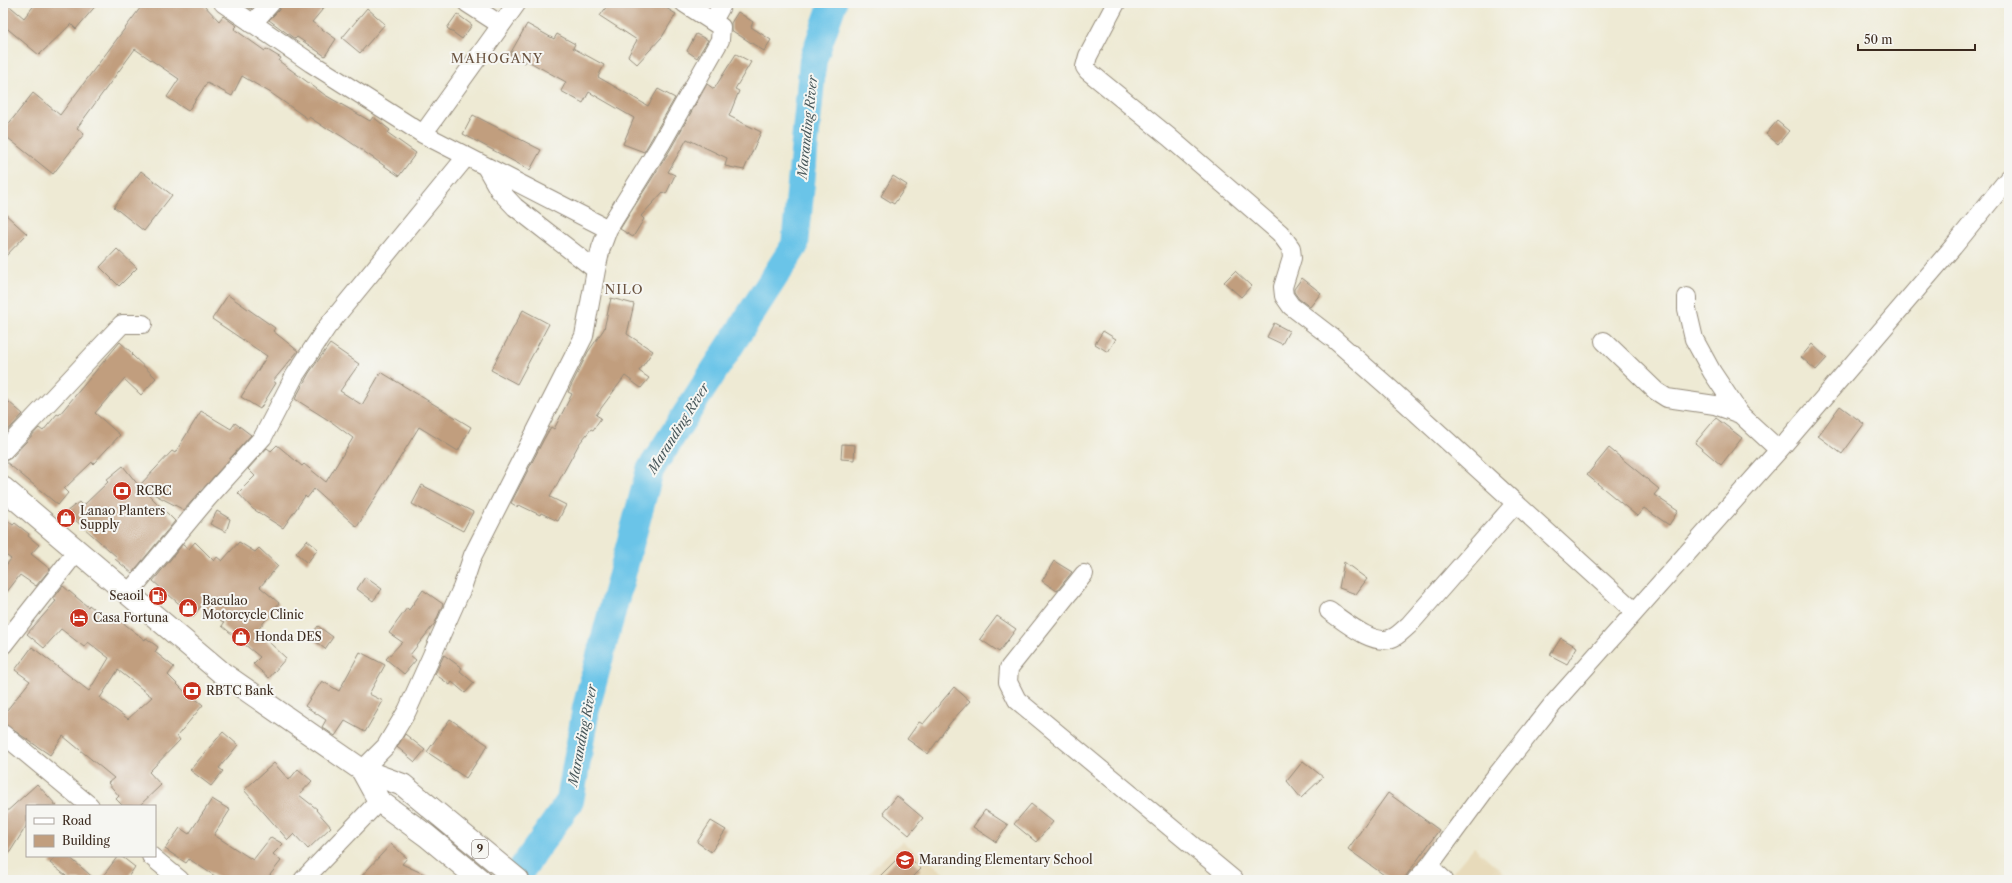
<svg xmlns="http://www.w3.org/2000/svg" width="2012" height="883" font-family="'Libre Caslon Text',serif">
<rect width="100%" height="100%" fill="#f6f6f2"/>
<filter id="ink" filterUnits="userSpaceOnUse"><feTurbulence type="fractalNoise" baseFrequency=".025" numOctaves="2"/><feDisplacementMap in="SourceGraphic" scale="8" xChannelSelector="R" yChannelSelector="G"/><feConvolveMatrix kernelMatrix="1 2 1 2 8 2 1 2 1" color-interpolation-filters="sRGB"/></filter>
<filter id="wash" filterUnits="userSpaceOnUse"><feTurbulence type="fractalNoise" baseFrequency=".012" numOctaves="4" result="noise"/><feDisplacementMap in="SourceGraphic" scale="16" xChannelSelector="R" yChannelSelector="G"/><feGaussianBlur stdDeviation="0.9" result="paint"/><feColorMatrix in="noise" values="0 0 0 0 0 0 0 0 0 0 0 0 0 0 0 0 0 1.4 0 .05"/><feComposite in="paint" operator="in"/></filter>
<g filter="url(#wash)">
<rect width="100%" height="100%" fill="#eeead4"/>
<!-- built -->
<path fill="#e7daba" d="M 902,841 L 954,880 L 861,880 Z
M 1474,847 L 1512,880 L 1446,880 Z"/>
<g fill="none" stroke-linecap="round" stroke-linejoin="round">
<!-- river -->
<path stroke="#6ac4e8" stroke-width="28" d="M 514,880 L 570,801 L 586,708 L 650,470 L 795,245 L 813,60 L 833,3"/>
</g>
<g id="blocks">
<!-- building -->
<path fill="#c19e7e" fill-rule="evenodd" d="M 3,3 L 6,3 L 24,18 L 36,3 L 98,3 L 76,29 L 71,24 L 39,55 L 3,25 Z
M 144,3 L 202,3 L 219,21 L 223,16 L 237,26 L 234,29 L 265,51 L 266,49 L 281,58 L 279,61 L 325,95 L 370,121 L 373,117 L 390,130 L 388,133 L 416,153 L 399,176 L 343,137 L 328,128 L 327,129 L 309,117 L 308,119 L 271,93 L 242,76 L 232,96 L 207,83 L 188,111 L 167,97 L 179,79 L 135,49 L 77,128 L 84,134 L 53,174 L 3,134 L 3,131 L 33,93 L 60,115 Z
M 242,3 L 257,3 L 251,9 Z
M 281,3 L 328,3 L 312,22 L 336,39 L 325,56 L 297,37 L 295,39 L 269,20 L 279,10 Z
M 609,3 L 658,3 L 676,14 L 662,37 L 637,64 L 628,56 L 637,40 L 600,16 Z
M 367,8 L 385,24 L 360,53 L 342,38 Z
M 738,12 L 753,22 L 751,27 L 771,40 L 764,51 L 731,30 L 731,23 Z
M 457,14 L 472,25 L 462,39 L 447,28 Z
M 527,24 L 554,39 L 557,34 L 575,44 L 573,48 L 604,65 L 598,77 L 648,106 L 658,89 L 675,98 L 644,152 L 623,144 L 634,118 L 589,92 L 583,103 L 561,91 L 566,82 L 526,60 L 525,63 L 510,54 Z
M 696,34 L 708,40 L 697,58 L 687,51 Z
M 736,54 L 751,62 L 735,89 L 739,91 L 729,116 L 761,132 L 744,170 L 725,166 L 727,158 L 687,139 L 668,172 L 675,175 L 666,194 L 663,192 L 641,216 L 644,219 L 633,237 L 620,229 L 670,150 L 707,84 L 714,89 Z
M 473,115 L 541,150 L 530,170 L 463,134 Z
M 1777,121 L 1789,131 L 1778,144 L 1766,134 Z
M 141,171 L 172,195 L 144,231 L 114,207 Z
M 893,176 L 907,185 L 894,204 L 881,196 Z
M 3,212 L 27,234 L 3,259 Z
M 117,249 L 137,268 L 119,286 L 100,267 Z
M 1235,271 L 1251,286 L 1241,297 L 1224,282 Z
M 1302,278 L 1321,293 L 1310,307 L 1299,299 L 1294,292 L 1294,289 Z
M 228,295 L 275,328 L 273,331 L 298,351 L 273,381 L 276,383 L 260,409 L 241,397 L 267,356 L 212,319 Z
M 611,298 L 634,304 L 627,334 L 653,351 L 639,371 L 649,378 L 641,388 L 625,376 L 596,415 L 601,418 L 593,430 L 591,429 L 579,444 L 550,497 L 566,505 L 558,521 L 541,513 L 540,515 L 519,505 L 518,507 L 511,503 L 544,439 L 551,427 L 554,429 L 572,394 L 568,392 L 588,352 L 604,329 Z
M 523,310 L 549,324 L 517,384 L 491,370 Z
M 1274,323 L 1289,331 L 1282,344 L 1267,337 Z
M 1103,331 L 1116,339 L 1108,352 L 1095,344 Z
M 120,342 L 133,354 L 132,355 L 156,378 L 141,395 L 124,379 L 95,413 L 120,435 L 93,464 L 92,462 L 64,489 L 68,493 L 58,505 L 5,461 L 11,458 L 39,428 L 43,431 L 57,414 L 59,415 Z
M 330,344 L 359,364 L 340,391 L 362,405 L 381,372 L 471,427 L 458,451 L 419,427 L 357,527 L 314,489 L 307,498 L 305,496 L 283,528 L 253,509 L 238,493 L 255,476 L 248,469 L 267,448 L 271,451 L 277,445 L 302,466 L 304,464 L 326,482 L 353,438 L 333,423 L 295,399 L 309,373 Z
M 1812,344 L 1827,358 L 1816,370 L 1801,357 Z
M 3,397 L 23,414 L 3,436 Z
M 1840,406 L 1864,424 L 1842,454 L 1818,436 Z
M 201,411 L 231,429 L 235,423 L 251,435 L 184,510 L 142,488 L 175,521 L 132,573 L 115,559 L 117,557 L 66,512 L 79,502 L 83,506 L 108,482 L 106,480 L 123,466 L 139,486 L 172,451 L 175,453 Z
M 1716,418 L 1742,438 L 1721,465 L 1695,443 Z
M 842,444 L 855,445 L 854,460 L 841,459 Z
M 1609,448 L 1659,489 L 1654,495 L 1678,511 L 1669,525 L 1644,508 L 1637,516 L 1587,475 Z
M 422,485 L 473,512 L 463,531 L 412,504 Z
M 217,511 L 230,519 L 226,532 L 210,524 Z
M 3,517 L 13,525 L 15,523 L 29,534 L 28,536 L 39,545 L 31,554 L 50,569 L 36,586 L 20,575 L 3,597 L 3,569 L 11,559 L 3,553 Z
M 307,540 L 318,549 L 307,563 L 296,553 Z
M 195,542 L 214,561 L 217,557 L 222,561 L 239,542 L 255,552 L 259,548 L 278,566 L 260,587 L 279,603 L 257,631 L 286,658 L 269,678 L 253,664 L 260,657 L 222,626 L 224,623 L 202,605 L 193,616 L 153,581 L 183,544 L 189,549 Z
M 1054,561 L 1072,572 L 1057,591 L 1042,581 Z
M 1344,562 L 1367,579 L 1356,594 L 1339,588 Z
M 365,577 L 382,589 L 373,601 L 357,589 Z
M 63,586 L 88,607 L 89,605 L 108,620 L 113,615 L 145,640 L 146,638 L 158,647 L 155,652 L 174,667 L 168,675 L 190,697 L 191,695 L 203,705 L 177,736 L 180,740 L 149,772 L 161,785 L 139,806 L 123,806 L 116,799 L 119,796 L 108,783 L 114,778 L 63,736 L 50,755 L 3,723 L 3,715 L 30,681 L 15,670 L 32,647 L 89,691 L 109,658 L 88,642 L 84,647 L 61,629 L 44,648 L 27,634 L 56,601 L 53,599 ZM 118,670 L 152,697 L 128,719 L 100,698 Z
M 423,590 L 443,604 L 435,623 L 410,655 L 416,660 L 404,674 L 386,659 L 402,642 L 389,633 L 407,608 L 409,610 Z
M 997,616 L 1016,629 L 999,652 L 980,639 Z
M 318,626 L 333,637 L 325,649 L 310,637 Z
M 1561,638 L 1577,647 L 1567,664 L 1550,655 Z
M 360,652 L 385,665 L 369,694 L 383,701 L 365,732 L 345,721 L 335,736 L 322,727 L 326,720 L 305,706 L 322,681 L 339,691 Z
M 444,655 L 462,668 L 460,671 L 474,683 L 465,693 L 452,682 L 450,685 L 435,674 Z
M 954,687 L 970,701 L 950,723 L 928,754 L 907,739 L 919,722 L 923,724 Z
M 450,719 L 488,745 L 466,778 L 427,752 Z
M 223,732 L 238,745 L 219,768 L 223,771 L 211,786 L 190,770 Z
M 405,734 L 425,750 L 415,762 L 397,747 Z
M 1303,761 L 1323,777 L 1301,798 L 1287,781 Z
M 274,763 L 289,780 L 298,769 L 312,781 L 299,795 L 317,809 L 316,810 L 331,827 L 308,849 L 294,834 L 288,840 L 244,790 Z
M 37,784 L 57,806 L 27,806 L 27,825 L 3,863 L 3,815 Z
M 1388,793 L 1439,830 L 1403,880 L 1391,880 L 1348,849 Z
M 897,796 L 923,818 L 909,835 L 883,813 Z
M 212,799 L 230,810 L 214,835 L 253,860 L 271,837 L 283,844 L 273,854 L 281,861 L 266,880 L 221,880 L 189,859 L 186,863 L 165,849 L 180,828 L 189,834 Z
M 1031,804 L 1053,822 L 1036,842 L 1014,824 Z
M 985,810 L 1008,825 L 996,842 L 973,827 Z
M 711,821 L 726,830 L 711,852 L 697,842 Z
M 391,844 L 407,858 L 402,864 L 437,880 L 358,880 Z
M 904,852 L 921,869 L 910,880 L 876,880 Z
M 56,856 L 68,856 L 96,880 L 71,880 L 50,863 Z
M 118,856 L 121,856 L 135,867 L 126,880 L 100,880 Z"/>
</g>
</g>
<g filter="url(#ink)">
<use href="#blocks" fill-opacity="0" stroke="#948a79" stroke-width="1"/>
<g fill="none" stroke-linecap="round" stroke-linejoin="round">
<defs>
<path id="minor" d="M 223,3 L 311,63 L 423,134 L 608,229
M 467,3 L 501,25
M 1116,3 L 1088,56 L 1085,67 L 1088,71 L 1169,137 L 1280,233 L 1291,248 L 1292,258 L 1283,287 L 1284,296 L 1291,306 L 1334,339 L 1386,385 L 1634,611
M 713,21 L 723,3
M 252,24 L 271,3
M 423,134 L 517,3
M 486,167 L 499,190 L 515,207 L 596,270
M 1687,297 L 1687,309 L 1694,339 L 1712,372 L 1740,414 L 1779,450
M 1604,341 L 1656,391 L 1667,398 L 1715,405 L 1740,414
M 3,451 L 122,324 L 143,324
M 1084,574 L 1009,668 L 1008,682 L 1017,700 L 1234,880
M 127,595 L 207,499 L 263,437 L 295,375 L 327,327 L 466,157
M 1329,611 C 1344,621 1374,647 1392,638 C 1398,636 1404,629 1409,625 L 1516,503
M 3,645 L 77,551
M 3,734 L 90,806
M 362,770 L 386,746 L 407,711 L 462,588 L 473,555 L 584,336 L 596,270 L 601,248 L 608,229 L 661,144 L 720,40 L 721,27 L 684,3
M 151,856 L 180,880
M 1429,866 L 1444,880
M 303,880 L 379,801
M 1416,880 L 1429,866 L 1488,786 L 1553,704 L 1779,450 L 1953,247 L 2009,178"/>
<path id="highway" d="M 3,488 L 222,673 L 362,770 L 403,785 L 518,880
M 362,770 L 379,801 L 427,836 L 480,880"/>
</defs>
<!-- minor casing -->
<use href="#minor" stroke="#948a79" stroke-width="20"/>
<!-- highway casing -->
<use href="#highway" stroke="#948a79" stroke-width="24"/>
<!-- minor -->
<use href="#minor" stroke="#fff" stroke-width="18"/>
<!-- highway -->
<use href="#highway" stroke="#fff" stroke-width="22"/>
</g>
</g>
<!-- icons -->
<defs>
<symbol id="bank-disc" viewBox="-11 -11 22 22"><circle r="9.5" fill="#c8321e" stroke="#f6f6f2"/><path d="M-6-4H6V4H-6ZM0-2.3a2.3 2.3 0 1 0 0 4.6a2.3 2.3 0 1 0 0-4.6Z" fill="#fff"/></symbol>
<symbol id="shop-disc" viewBox="-11 -11 22 22"><circle r="9.5" fill="#c8321e" stroke="#f6f6f2"/><path d="M-5-2.5h2.3a2.7 3.5 0 0 1 5.4 0H5L5.5 6h-11ZM-1.5-2.5h3a1.5 2.3 0 0 0-3 0Z" fill="#fff"/></symbol>
<symbol id="fuel-disc" viewBox="-11 -11 22 22"><circle r="9.5" fill="#c8321e" stroke="#f6f6f2"/><path d="M-5.5-6h7V0h2V4h1.3V-2.5L3-4.5l.8-.8L6-3V5H2.5V1h-1V6h-7ZM-4.2-4.7v3.2H.2V-4.7Z" fill="#fff"/></symbol>
<symbol id="hotel-disc" viewBox="-11 -11 22 22"><circle r="9.5" fill="#c8321e" stroke="#f6f6f2"/><path d="M-6-4.5h1.5V1H6V5H4.5V3h-9V5H-6ZM-4 0a1.8 1.8 0 1 1 3.6 0ZM.5 0V-2.5h3Q6-2.5 6 0Z" fill="#fff"/></symbol>
<symbol id="school-disc" viewBox="-11 -11 22 22"><circle r="9.5" fill="#c8321e" stroke="#f6f6f2"/><path d="M0-5L7-2L0 1L-7-2ZM-4 1L0 2.5L4 1V4Q0 6-4 4Z" fill="#fff"/></symbol>
</defs>
<g fill-rule="evenodd">
<use href="#bank-disc" x="111" y="480" width="22" height="22"/>
<use href="#shop-disc" x="55" y="507" width="22" height="22"/>
<use href="#fuel-disc" x="147" y="585" width="22" height="22"/>
<use href="#shop-disc" x="177" y="597" width="22" height="22"/>
<use href="#hotel-disc" x="68" y="607" width="22" height="22"/>
<use href="#shop-disc" x="230" y="626" width="22" height="22"/>
<use href="#bank-disc" x="181" y="680" width="22" height="22"/>
<use href="#school-disc" x="894" y="849" width="22" height="22"/>
</g>
<g text-anchor="middle" stroke-width="4" stroke-linejoin="round" paint-order="stroke">
<!-- shield labels -->
<rect fill="#f6f6f2" stroke="#73675e" stroke-width="1" x="472" y="840" width="16" height="18" rx="3"/>
<g font-size="11" font-weight="bold" fill="#3b2a1e">
<text x="480" y="853">9</text>
</g>
<!-- poi labels -->
<g font-size="12" fill="#3b2a1e" stroke="#f6f6f2" text-anchor="start">
<text x="136" y="495">RCBC</text>
<text x="80" y="515">Lanao Planters<tspan x="80" dy="14">Supply</tspan></text>
<text x="144" y="600" text-anchor="end">Seaoil</text>
<text x="202" y="605">Baculao<tspan x="202" dy="14">Motorcycle Clinic</tspan></text>
<text x="93" y="622">Casa Fortuna</text>
<text x="255" y="641">Honda DES</text>
<text x="206" y="695">RBTC Bank</text>
<text x="919" y="864">Maranding Elementary School</text>
</g>
<!-- neighbourhood labels -->
<g font-size="13" letter-spacing="1" fill="#6a5340" stroke="#f6f6f2">
<text x="497" y="63">MAHOGANY</text>
<text x="624" y="294">NILO</text>
</g>
<!-- water labels -->
<g font-size="13" font-style="italic" fill="#49585b" stroke="#f6f6f2">
<text transform="translate(807 127) rotate(-84)" y="5">Maranding River</text>
<text transform="translate(678 428) rotate(-58)" y="5">Maranding River</text>
<text transform="translate(582 735) rotate(-79)" y="5">Maranding River</text>
</g>
</g>
<!-- margin -->
<rect width="2012" height="883" fill="none" stroke="#f6f6f2" stroke-width="16"/>
<!-- legend -->
<rect x="26" y="805" width="130" height="52" fill="#f6f6f2" stroke="#aba49d"/>
<rect x="34" y="818" width="20" height="6" fill="#ffffff" stroke="#aba49d"/>
<text x="62" y="825" font-size="12" fill="#3b2a1e">Road</text>
<rect x="34" y="835" width="20" height="12" fill="#c19e7e" stroke="#aba49d"/>
<text x="62" y="845" font-size="12" fill="#3b2a1e">Building</text>
<!-- scale -->
<path d="M1858 44v6h117v-6" fill="none" stroke="#3b2a1e" stroke-width="2"/>
<text x="1864" y="44" font-size="12" fill="#3b2a1e" stroke="#f6f6f2" stroke-width="3" paint-order="stroke">50 m</text>
</svg>
